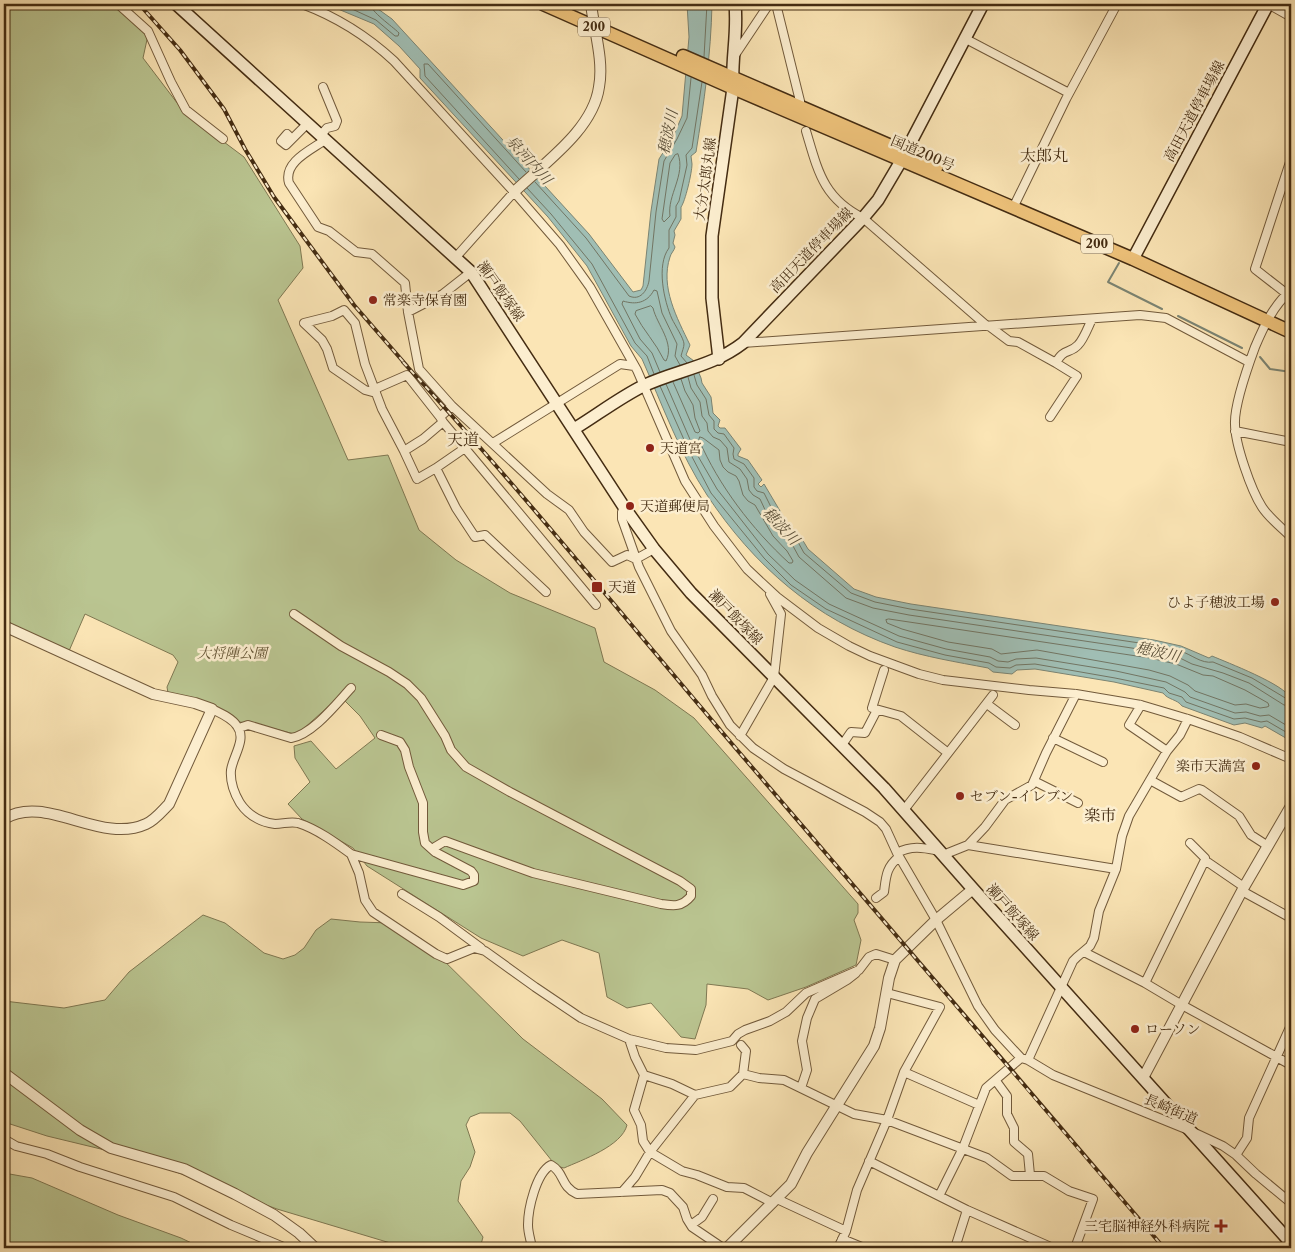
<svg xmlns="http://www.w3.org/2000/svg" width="1295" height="1252" font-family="'Libre Caslon Text','Noto Serif JP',serif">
<rect width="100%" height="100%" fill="#fbe5b5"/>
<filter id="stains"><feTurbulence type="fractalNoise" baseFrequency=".004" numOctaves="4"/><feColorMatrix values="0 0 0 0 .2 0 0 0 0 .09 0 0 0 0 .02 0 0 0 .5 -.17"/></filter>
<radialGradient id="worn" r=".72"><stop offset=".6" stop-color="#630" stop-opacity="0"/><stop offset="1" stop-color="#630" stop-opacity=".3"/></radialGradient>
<!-- green -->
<path fill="#bac591" stroke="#7f7852" d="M 4,4 L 116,4 L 148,35 L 143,58 L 184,112 L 244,157 L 300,246 L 303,268 L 278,300 L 348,460 L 388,455 L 419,530 L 456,560 L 510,593 L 595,628 L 604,662 L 655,690 L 694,718 L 858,904 L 858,913 L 854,920 L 861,940 L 856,965 L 806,987 L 768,1000 L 748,989 L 707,984 L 706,1005 L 695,1039 L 681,1037 L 651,1003 L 627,1008 L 607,997 L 599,953 L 562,940 L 523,956 L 481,938 L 367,866 L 353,848 L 302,819 L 288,804 L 310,782 L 295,758 L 294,746 L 311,741 L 336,769 L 375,738 L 360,716 L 340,696 L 302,730 L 294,734 L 257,724 L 239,722 L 212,705 L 168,693 L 167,687 L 178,662 L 173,655 L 85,614 L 69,651 L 4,623 Z
M 203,915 L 225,923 L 264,953 L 283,959 L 295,955 L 304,948 L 316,930 L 331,919 L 360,922 L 390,923 L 407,930 L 423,940 L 523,1039 L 602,1099 L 627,1125 C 622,1146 582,1160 564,1168 L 556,1166 L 520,1121 L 510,1113 L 480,1113 L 470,1117 L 466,1125 L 475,1152 L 470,1167 L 461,1181 L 458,1201 L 483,1237 L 480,1248 L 407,1248 L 277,1209 L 138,1158 L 47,1136 L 4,1122 L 4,1001 L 64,1008 L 105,1000 L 129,972 Z
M 4,1173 L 32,1178 L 118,1215 L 181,1238 L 202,1248 L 4,1248 Z"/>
<!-- water -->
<path fill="#a0beb4" stroke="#7b8473" d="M 326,4 L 371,4 L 392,19 L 589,234 L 633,292 L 641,290 L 643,286 L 651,211 L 659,159 L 673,137 L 682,116 L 689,37 L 687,4 L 712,4 C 711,54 704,103 696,152 L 691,156 C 691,159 692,161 692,164 C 692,173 685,202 681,207 L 681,219 L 674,231 L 675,235 L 673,243 L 675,247 C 674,251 671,253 670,257 C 660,287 677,318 690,345 L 686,355 L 694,361 L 701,378 L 702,383 L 711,397 L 713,413 L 720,420 L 718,426 L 720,428 L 725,428 L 741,449 L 738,454 L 738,456 L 748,460 L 762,480 L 758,484 L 761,487 L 764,484 L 789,526 L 802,539 L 808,549 L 854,589 L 876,597 L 911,604 L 1154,640 L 1181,646 L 1209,658 L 1212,656 C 1226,662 1286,685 1290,698 C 1294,708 1291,729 1291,741 L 1265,726 L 1262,728 L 1245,723 L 1234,725 L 1182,706 C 1177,699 1168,700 1163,693 L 1114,682 L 1035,669 L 1017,670 L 1012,674 L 993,672 L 988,668 C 957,662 925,657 895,647 C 815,619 754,566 707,495 C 680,454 662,404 642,359 L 631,346 L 587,266 L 548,217 L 420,78 L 420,69 L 399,46 L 374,24 Z"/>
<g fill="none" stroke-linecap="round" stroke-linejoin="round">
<!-- shore -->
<path stroke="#727563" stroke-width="1" d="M 341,4 L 376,20 L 395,36 L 398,36 L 399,33 C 392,26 371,12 370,4
M 704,57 L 707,4
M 678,154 C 686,175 667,195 670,216 L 664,222 L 662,219 L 670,163 L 675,155 Z
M 519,179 L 425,76 L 424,64 L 428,64 L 526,172
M 535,182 L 586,238 L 629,296 C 640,301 647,291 649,281 L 656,212 L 664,161 L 677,139 L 687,118 L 691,78
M 527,188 L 551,214 L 592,264 L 635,343 L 647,356 L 654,374
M 651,306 L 653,308 C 657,325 675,343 666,361 L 664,360 C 656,343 643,330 635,314 L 636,311 Z
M 687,363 L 681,356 C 682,352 684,347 684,344 C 684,339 675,325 672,319 C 664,301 656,265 669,248 L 669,230 L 676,217 L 676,206 L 679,201 L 687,165 L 686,155 L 692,148 L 702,82
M 660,372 L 652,353 L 640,339 L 622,304 L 623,301 C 636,305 647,303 654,290 L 657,291 L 662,313 L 677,344 L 675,356 L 680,365
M 694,375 L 697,385 L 706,399 L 709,415 L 714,421 L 714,429 L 718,433 L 724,434 L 734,448 L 733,454 L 734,459 L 744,464 L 754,478 L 754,487 L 757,491 L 764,493 L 773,511 L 784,529 L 798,542 L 804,553 L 851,593 L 875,602 L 910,609 L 1153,645 C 1162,647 1171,649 1180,651 C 1191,654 1201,664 1213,662 L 1252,678 L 1287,699 L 1291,700
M 688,377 L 691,388 L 700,402 L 702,416 L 707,423 L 708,431 L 713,437 L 720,440 L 727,448 L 729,462 L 740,469 L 747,479 L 749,490 L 753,495 L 760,499 L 767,514 L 779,532 L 793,546 L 799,557 L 846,598 L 873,608 L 909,615 L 1152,651 L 1178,657 L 1192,664 L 1223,673 L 1249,683 L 1284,705 L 1291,706
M 673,382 L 695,432 L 698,433 L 700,431 L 695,418 L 693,405 L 685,391 L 681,379
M 666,384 L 695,451 L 717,489 L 768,554 L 795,580 L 829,604 L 899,636 L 946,649 L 990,657 L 998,661 L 1008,662 L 1016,659 L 1036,658 L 1116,671 L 1166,682 L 1185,692 L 1190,697 L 1235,713 L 1246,712 L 1260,716 L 1269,715 L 1291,728
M 660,386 L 690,453 L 711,493 L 764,558 L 791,585 L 826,609 L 897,642 L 945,655 L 989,663 L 996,667 L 1010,668 L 1016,665 L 1035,664 L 1115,678 L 1164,688 L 1169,693 L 1182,697 L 1186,702 L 1234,719 L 1245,718 L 1261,722 L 1267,721 L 1291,735
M 700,437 L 703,438 L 719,450 L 720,460 L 723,467 L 728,472 L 736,476 L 739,481 L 743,495 L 748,501 L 755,505 L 773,536 L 787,551 L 793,561 L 792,563 L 789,563 C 752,529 719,486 699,440 Z
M 889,619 L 1150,658 L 1176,664 L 1203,675 L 1213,676 L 1245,690 L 1268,703 L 1269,706 L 1267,707 L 1260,708 L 1246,704 L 1235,705 L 1195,691 L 1188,685 L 1170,676 L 1149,670 L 1037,650 L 1001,654 L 992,649 L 948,642 L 902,629 L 887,623 L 886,620 Z"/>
<!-- stream -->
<path stroke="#7b8473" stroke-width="2" d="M 1119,263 L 1108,282 L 1162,309
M 1178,316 L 1242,348
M 1260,357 L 1270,369 L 1291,372"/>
<defs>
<path id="minor" d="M 118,4 L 148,31 L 171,82 L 186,110 L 223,139
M 302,4 C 337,17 366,35 394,61 L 514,192 L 560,245 L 590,287 L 637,370 L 685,481 L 714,526 L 747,569 L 777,597 L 818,628 L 849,646 L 870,656 L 919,674 L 943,680 L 1029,690 L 1076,694 L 1141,705 L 1188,719 L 1240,737 L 1291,759
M 776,4 L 800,101
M 1268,4 L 1291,17
M 964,38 L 1069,93
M 735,55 L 769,4
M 806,131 C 818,171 823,198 863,218 L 987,326
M 320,136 L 327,128 L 335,126 L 337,121 L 323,87
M 292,139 L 287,134 L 281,141 L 286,145 L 307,124
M 325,140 C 311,150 283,162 289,183 L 318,227 L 329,231 L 356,252 L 372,254 L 405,283 L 408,312 L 419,369 L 452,406 L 547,494 L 569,510 L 584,532 L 612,562 L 627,555 L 636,559
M 1013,208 L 1066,99 L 1117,4
M 456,257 L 514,192
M 1291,290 C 1273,306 1264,326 1255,347 C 1248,366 1234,404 1235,424 C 1235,444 1251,490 1262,507 C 1269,518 1282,528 1291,537
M 1287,294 L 1255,269 L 1291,159
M 408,312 L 443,294 L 471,272
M 989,326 L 1009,341 L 1018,342 L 1056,363
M 743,343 L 1140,315 L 1166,318 L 1249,362
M 375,389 L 407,375 L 440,417
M 376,393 L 365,390 L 333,368 L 327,349 L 322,340 L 304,323 L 332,316 L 344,310 L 355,323 L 365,364 L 382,409 L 404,451 L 423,439 L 443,422 L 440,417 L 452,406
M 1050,417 L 1077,376 L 1056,363 C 1063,348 1070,354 1078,345 C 1084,339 1088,327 1092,319
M 443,422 L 596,605
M 1235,431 L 1291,442
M 493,443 L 620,364 L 634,366
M 404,451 L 417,479 L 436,468 L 465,448
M 436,468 L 456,508 L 475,537 L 485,535 L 546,592
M 624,507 L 622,512 L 622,519 L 639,567 L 671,631 L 702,675 L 712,696 L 730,725 L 753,748 L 784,769 L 865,812 L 880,822 L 886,829 L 897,853 L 936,920 L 978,1006 L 995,1030 L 1021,1058 L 1028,1060 L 1053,1075 L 1191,1131 L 1223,1146 L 1236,1155 L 1256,1174 L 1291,1203
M 636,559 L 654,549
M 884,670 L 872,708 L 901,716 L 948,753
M 987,704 L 1015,725
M 1141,705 L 1129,725 L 1167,751
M 212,709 C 220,713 232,718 237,726 C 247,739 233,756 231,770 C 230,781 234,793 240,803 C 248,815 260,822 275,824 C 283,824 290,821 298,823 C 317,829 336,843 351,854 L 463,885 L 474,881 L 474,875 L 471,871 L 435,852 L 435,847 L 445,841 L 533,873 L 661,904 C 674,906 682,907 691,896 L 691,889 L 680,881 L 510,792 L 466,767 L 451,750 L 445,736 L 421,698 L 407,684 L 389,672 L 341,646 L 294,614
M 239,728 L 248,725 L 291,738 C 313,734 336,704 351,688
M 381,735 L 400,742 L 405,750 L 409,767 L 423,803 L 423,832 L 425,843 L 435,852
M 740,736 L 774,677 L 781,614 L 770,594
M 1053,738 L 1103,762
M 842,745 L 851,732 L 865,733 L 877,710
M 1150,780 L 1181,797 L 1199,789 L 1202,790 L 1239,816 L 1251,835 L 1268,846
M 1034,781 L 1078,803
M 904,810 L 993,695
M 1190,843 L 1205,858 L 1206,862
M 968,845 L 1116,869
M 897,853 C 912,845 924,848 940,851
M 351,854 L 359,873 L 365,900 L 373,912 L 436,954 L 447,959 L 474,948 L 485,951 L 535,987 L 581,1018 L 629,1039 L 666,1048 L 696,1050 L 732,1041 L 738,1034 L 745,1030 L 770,1021 L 786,1012 L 806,993 L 859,970 L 869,957 L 876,954 L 895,960
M 943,855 L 968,845 L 985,827 L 1005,800 L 1032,785 L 1046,753 L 1076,694
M 1242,891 L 1291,918
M 402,894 L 439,917 L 481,948
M 876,898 L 884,892 C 886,877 886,867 899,857
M 1084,952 L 1145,983 L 1182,1005 L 1291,1065
M 1145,983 L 1204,862 L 1209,863 L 1244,887
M 629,1039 L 635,1057 L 644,1075 L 634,1110 L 641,1125 L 643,1141 L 650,1152 L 682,1171 L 697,1175 L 727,1187 L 744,1188 L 773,1203
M 741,1045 L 746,1051 L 743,1074
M 1028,1060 L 1073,961 L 1077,957 L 1090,946 L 1094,938 L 1099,911 L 1116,869 L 1122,836 L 1129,816 L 1167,751 L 1180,735 L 1188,719
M 904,1072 L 979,1105
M 644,1075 L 672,1084 L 695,1095
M 996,1081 L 1007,1096 L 1007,1114 L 1014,1128 L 1014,1142 L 1028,1154 L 1030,1175
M 801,1088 L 807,1070 L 802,1041 L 807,1018 L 815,999 L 847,980 L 856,973
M 4,1139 L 16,1146 L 47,1154 L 80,1167 L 174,1197 L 231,1225 L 286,1248
M 1236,1155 L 1247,1138 L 1249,1118 L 1291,1025
M 869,1161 L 967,1210 L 1053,1248
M 622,1192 L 635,1177 L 650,1152 L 695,1095 L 730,1087 L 743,1074 L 759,1078 L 784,1080 L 854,1114 L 887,1120 L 987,1158 L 1012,1176 L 1044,1176 L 1069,1191 L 1093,1199 L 1075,1248
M 939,1196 L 963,1148 L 986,1088 L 1021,1058
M 777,1199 L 846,1231
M 691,1225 L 702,1217 L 713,1199
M 842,1239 L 864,1248
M 532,1248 C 531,1241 528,1233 528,1225 C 528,1209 536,1173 551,1165 C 565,1173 560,1186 577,1194 L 662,1190 L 670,1193 L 683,1207 L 687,1219 L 692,1227 L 723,1248
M 838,1248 L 846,1231 L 857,1190 L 887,1120 L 904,1072 L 940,1007 L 887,993
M 955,1248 L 967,1210"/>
<path id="tertiary" d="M 514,192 C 544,163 593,130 599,87 C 604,61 594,30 591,4
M 4,626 L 153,694 L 195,703 L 212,709 L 169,804 C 162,811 155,820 146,824 C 100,845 46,793 4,819
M 4,1073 L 80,1130 L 111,1148 L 184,1169 L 235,1194 L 274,1215 L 299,1233 L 315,1248
M 1143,1078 L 1244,887 L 1291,806
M 727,1248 L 791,1184 L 807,1153 L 874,1046 L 880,1028 L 889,978 L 895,960 L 936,920 L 973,889"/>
<path id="secondary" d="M 176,4 L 471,272 L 624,507 L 654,549 L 691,593 L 884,788 L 973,889 L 1291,1243
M 1133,259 L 1268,4
M 719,359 L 712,298 L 712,236 L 733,88 C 731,60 738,33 735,4
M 574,429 C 597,415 619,398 643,386 C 677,370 712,367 743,343 L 863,218 L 878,200 L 901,161 L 983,4"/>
<path id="trunk" d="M 543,4 L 733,88 L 1133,259 L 1291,332
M 683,56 L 937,166"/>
</defs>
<!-- minor casing -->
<use href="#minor" stroke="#725a3b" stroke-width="10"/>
<!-- tertiary casing -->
<use href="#tertiary" stroke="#725a3b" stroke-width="12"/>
<!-- secondary casing -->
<use href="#secondary" stroke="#442c12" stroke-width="14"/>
<!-- trunk casing -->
<use href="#trunk" stroke="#442c12" stroke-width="15"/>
<!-- minor -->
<use href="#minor" stroke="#fceecf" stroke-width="8"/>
<!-- tertiary -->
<use href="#tertiary" stroke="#fceecf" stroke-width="10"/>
<!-- secondary -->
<use href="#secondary" stroke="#fceecf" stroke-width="11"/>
<!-- trunk -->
<use href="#trunk" stroke="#eec27a" stroke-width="12"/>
<defs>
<path id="rail" d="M 139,4 L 180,50 L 224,109 L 245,149 L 274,197 L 354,305 L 407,366
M 403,362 C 528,497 643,641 763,780 C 897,936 1030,1093 1164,1248"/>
</defs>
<!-- rail casing -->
<use href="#rail" stroke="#442c12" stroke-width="4"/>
<!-- rail -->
<use href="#rail" stroke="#fceecf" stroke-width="2" stroke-dasharray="5.5" stroke-linecap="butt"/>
</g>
<!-- markers -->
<g fill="#8f2418" stroke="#fceecf" stroke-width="2">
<circle cx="373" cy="300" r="5"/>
<circle cx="650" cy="448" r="5"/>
<circle cx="630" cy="506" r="5"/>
<rect x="591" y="581" width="12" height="12" rx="2.5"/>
<circle cx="1275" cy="602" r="5"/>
<circle cx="1256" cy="766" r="5"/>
<circle cx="960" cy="796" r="5"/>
<circle cx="1135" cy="1029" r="5"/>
<path d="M1218.5 1218.5h5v5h5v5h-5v5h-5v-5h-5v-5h5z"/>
</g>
<g text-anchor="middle" stroke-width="5" stroke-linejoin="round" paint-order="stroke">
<!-- shield labels -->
<g fill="#fceecf" stroke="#7b664b" stroke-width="1">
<rect x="578" y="17.5" width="32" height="19" rx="4"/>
<rect x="1081" y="234.5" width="32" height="19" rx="4"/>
</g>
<g font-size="12" font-weight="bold" fill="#442c12">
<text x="594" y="31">200</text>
<text x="1097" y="248">200</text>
</g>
<!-- street labels -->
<g font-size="14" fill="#442c12" stroke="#fceecf">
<text transform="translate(1194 111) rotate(-62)" y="5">高田天道停車場線</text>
<text transform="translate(923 153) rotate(23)" y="5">国道200号</text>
<text transform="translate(705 179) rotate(-82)" y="5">大分太郎丸線</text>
<text transform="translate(811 250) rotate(-46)" y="5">高田天道停車場線</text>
<text transform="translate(501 291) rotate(55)" y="5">瀬戸飯塚線</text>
<text transform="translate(736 617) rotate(46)" y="5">瀬戸飯塚線</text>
<text transform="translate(1013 912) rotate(48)" y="5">瀬戸飯塚線</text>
<text transform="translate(1171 1109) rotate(23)" y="5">長崎街道</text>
</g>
<!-- poi labels -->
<g font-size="14" fill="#442c12" stroke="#fceecf" text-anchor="start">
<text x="383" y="305">常楽寺保育園</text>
<text x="660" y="453">天道宮</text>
<text x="640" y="511">天道郵便局</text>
<text x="608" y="592">天道</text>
<text x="1265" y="607" text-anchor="end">ひよ子穂波工場</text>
<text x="1246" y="771" text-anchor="end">楽市天満宮</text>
<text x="970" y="801">セブン-イレブン</text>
<text x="1145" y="1034">ローソン</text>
<text x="1210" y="1231" text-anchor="end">三宅脳神経外科病院</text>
</g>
<!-- park labels -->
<g font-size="14" font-style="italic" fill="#625232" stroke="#fceecf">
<text x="232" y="658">大将陣公園</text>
</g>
<!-- water labels -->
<g font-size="15" font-style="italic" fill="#5b503a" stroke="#fceecf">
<text transform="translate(668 132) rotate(-78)" y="5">穂波川</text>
<text transform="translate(529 160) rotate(48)" y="5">泉河内川</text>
<text transform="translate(781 526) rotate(47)" y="5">穂波川</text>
<text transform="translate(1158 652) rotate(13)" y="5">穂波川</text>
</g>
<!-- quarter labels -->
<g font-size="16" fill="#442c12" stroke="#fceecf">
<text x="1044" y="161">太郎丸</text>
<text x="463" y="445">天道</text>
<text x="1100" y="821">楽市</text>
</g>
</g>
<!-- margin -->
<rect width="1295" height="1252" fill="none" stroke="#fbe5b5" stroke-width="20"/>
<rect x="5" y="5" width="1285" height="1242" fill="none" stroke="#442c12" stroke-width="2.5"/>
<rect x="10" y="10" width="1275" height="1232" fill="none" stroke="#442c12"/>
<rect width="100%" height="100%" filter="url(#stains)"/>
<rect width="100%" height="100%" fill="url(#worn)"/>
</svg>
